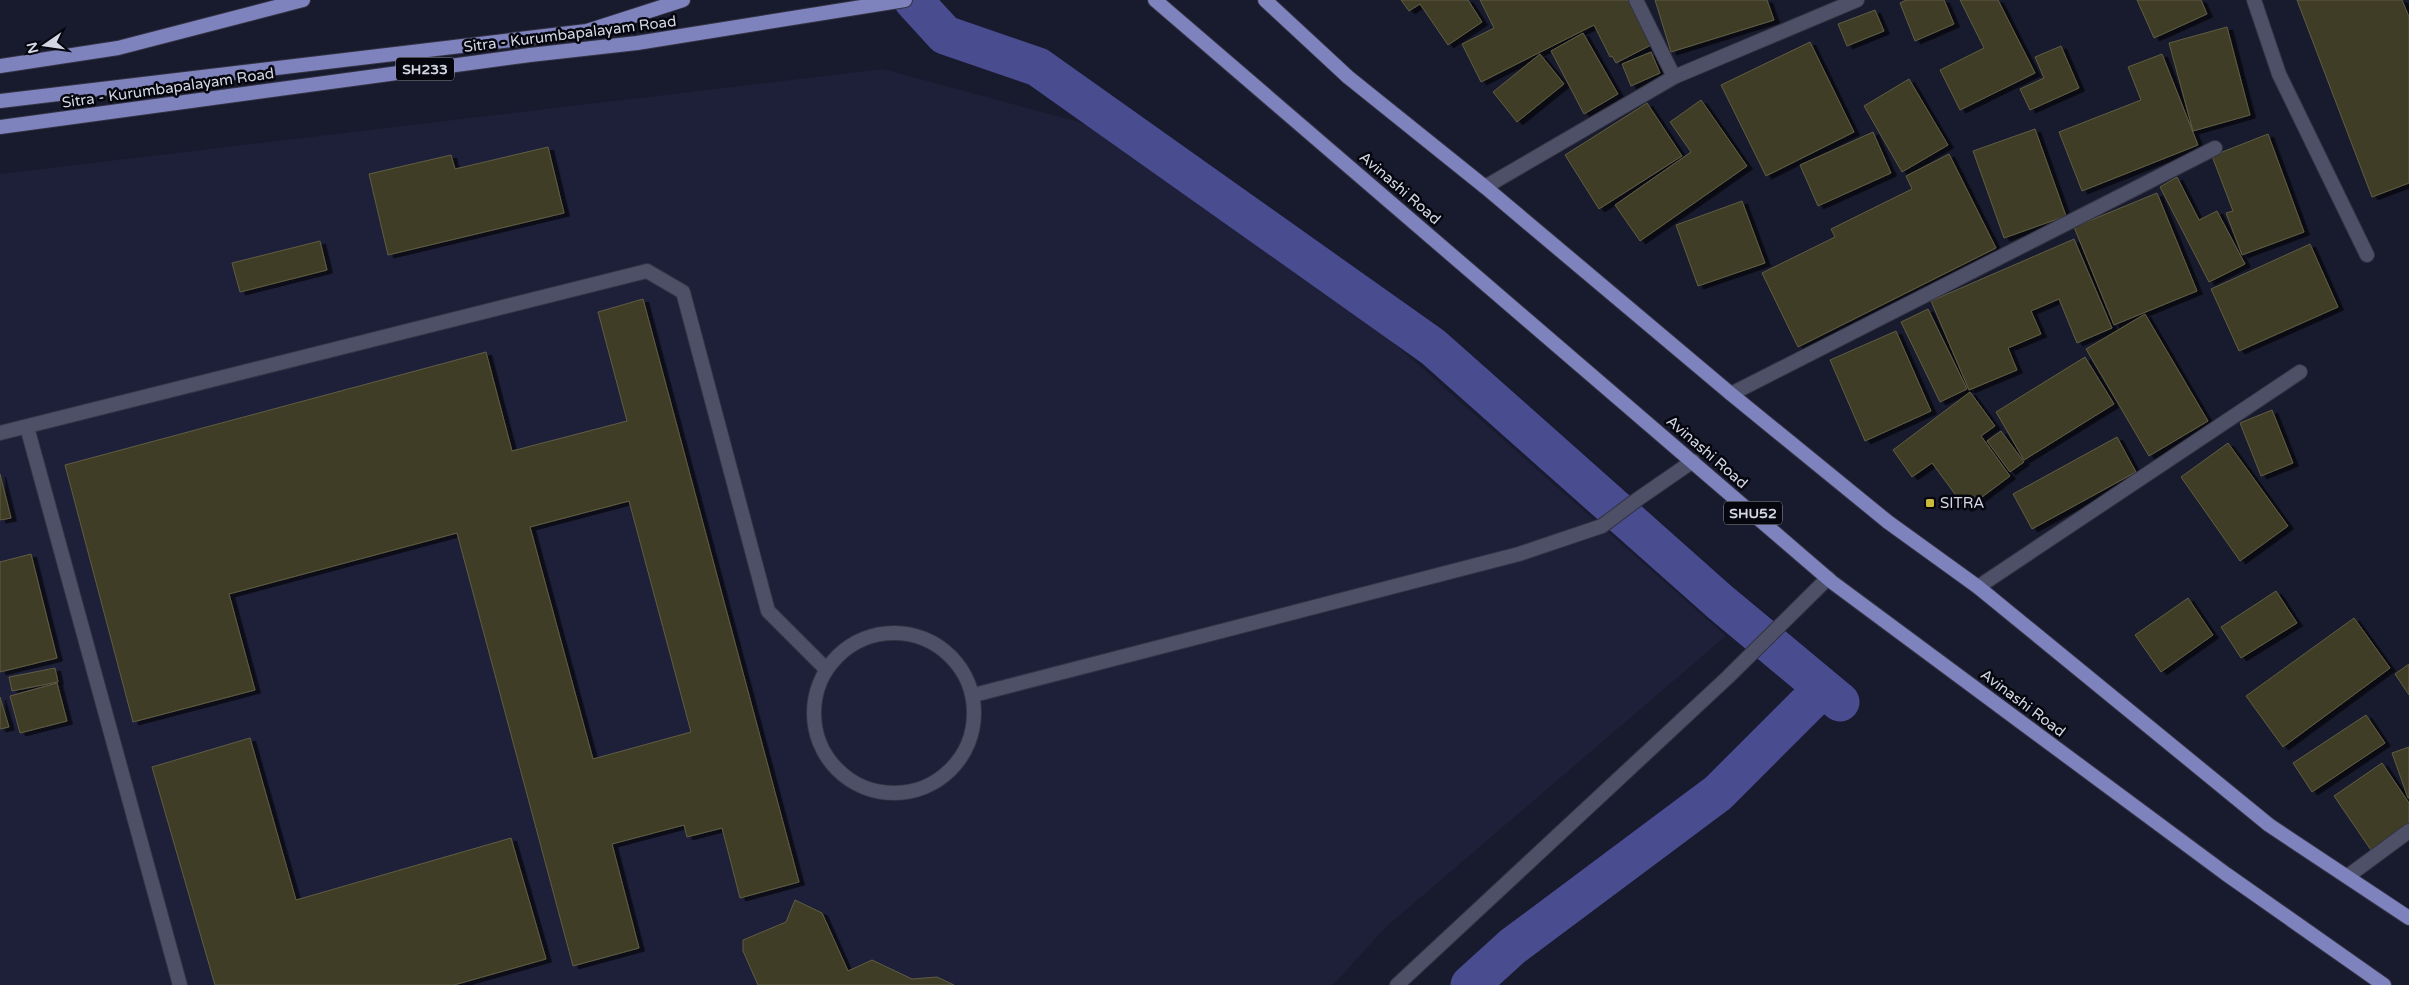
<svg xmlns="http://www.w3.org/2000/svg" width="2409" height="985" font-family="'Varela Round',sans-serif">
<defs>
<filter id="shadow"><feDropShadow dx="5.5" dy="3" stdDeviation="0" flood-color="#0009"/></filter>
</defs>
<rect width="100%" height="100%" fill="#181a2d"/>
<!-- built -->
<path fill="#1e2039" d="M 883,69 L 1171,147 L 1726,636 L 1386,927 L 1333,985 L 0,985 L 0,174 Z"/>
<g fill="none" stroke-linecap="round" stroke-linejoin="round">
<!-- canal -->
<path stroke="#4a4c90" stroke-width="39" d="M 913,0 L 945,35 L 1038,67 L 1433,347 L 1720,602 L 1840,702
M 1470,985 L 1513,946 L 1718,793 L 1823,688"/>
</g>
<!-- building -->
<path fill="#3f3d25" stroke="#605d44" fill-rule="evenodd" filter="url(#shadow)" d="M 1401,0 L 1468,0 L 1482,22 L 1448,45 L 1420,4 L 1409,11 Z
M 1480,0 L 1630,0 L 1652,47 L 1651,45 L 1616,63 L 1612,56 L 1610,57 L 1594,25 L 1481,82 L 1462,44 L 1494,28 Z
M 1655,0 L 1767,0 L 1774,20 L 1671,52 Z
M 1906,0 L 1944,0 L 1954,24 L 1915,41 L 1900,3 Z
M 1960,0 L 1998,0 L 2035,73 L 1960,110 L 1940,70 L 1984,48 Z
M 2137,0 L 2201,0 L 2207,14 L 2154,38 Z
M 2297,0 L 2402,0 L 2409,17 L 2409,183 L 2372,197 Z
M 1875,10 L 1884,31 L 1847,46 L 1838,24 Z
M 2227,27 L 2250,115 L 2193,131 L 2169,43 Z
M 1583,33 L 1618,94 L 1584,114 L 1551,51 Z
M 1810,42 L 1854,132 L 1766,176 L 1721,85 Z
M 2061,46 L 2079,88 L 2030,110 L 2020,89 L 2044,78 L 2035,57 Z
M 1651,52 L 1660,73 L 1631,86 L 1622,64 Z
M 1540,54 L 1564,84 L 1517,122 L 1493,92 Z
M 2162,54 L 2198,145 L 2082,191 L 2059,132 L 2141,100 L 2128,67 Z
M 1909,79 L 1948,145 L 1902,172 L 1864,106 Z
M 1701,100 L 1747,166 L 1640,241 L 1615,205 L 1691,152 L 1670,122 Z
M 1647,103 L 1682,156 L 1599,209 L 1565,155 Z
M 2035,129 L 2066,216 L 2004,238 L 1973,151 Z
M 1873,132 L 1891,173 L 1818,206 L 1800,165 Z
M 2268,134 L 2304,232 L 2242,255 L 2226,213 L 2233,211 L 2212,156 Z
M 548,147 L 564,213 L 388,255 L 369,174 L 451,155 L 455,169 Z
M 1949,154 L 1996,248 L 1798,347 L 1762,273 L 1835,237 L 1831,229 L 1912,189 L 1906,176 Z
M 2177,177 L 2199,220 L 2217,211 L 2245,264 L 2209,282 L 2160,187 Z
M 2157,193 L 2197,291 L 2114,325 L 2074,227 Z
M 1742,201 L 1765,263 L 1698,286 L 1676,225 Z
M 2074,239 L 2112,328 L 2077,343 L 2059,299 L 2031,311 L 2041,334 L 2008,348 L 2017,370 L 1969,390 L 1931,301 Z
M 320,241 L 327,270 L 240,292 L 232,263 Z
M 2310,244 L 2338,307 L 2239,351 L 2211,289 Z
M 643,299 L 799,882 L 740,898 L 722,828 L 687,837 L 684,825 L 612,844 L 639,948 L 573,966 L 457,533 L 229,594 L 255,690 L 133,722 L 65,465 L 486,352 L 512,451 L 627,421 L 598,312 ZM 629,501 L 691,732 L 593,759 L 530,527 Z
M 1928,309 L 1967,389 L 1940,402 L 1901,322 Z
M 2145,314 L 2208,421 L 2149,456 L 2086,349 Z
M 1896,331 L 1931,411 L 1865,441 L 1830,360 Z
M 2085,357 L 2114,404 L 2024,460 L 1996,412 Z
M 1970,392 L 1995,426 L 1981,436 L 2010,476 L 1966,509 L 1932,463 L 1912,477 L 1893,450 Z
M 2272,410 L 2293,463 L 2261,476 L 2240,423 Z
M 2001,431 L 2024,462 L 2010,472 L 1987,441 Z
M 2117,437 L 2136,472 L 2032,529 L 2013,494 Z
M 2228,443 L 2288,526 L 2240,561 L 2181,477 Z
M 0,474 L 11,518 L 0,520 Z
M 31,554 L 57,658 L 0,672 L 0,562 Z
M 2276,591 L 2297,623 L 2241,658 L 2221,627 Z
M 2188,598 L 2213,635 L 2161,672 L 2135,635 Z
M 2354,618 L 2390,668 L 2283,747 L 2246,696 Z
M 2409,664 L 2409,695 L 2395,674 Z
M 55,668 L 58,682 L 12,691 L 9,677 Z
M 57,683 L 67,721 L 20,733 L 10,696 Z
M 0,697 L 9,727 L 0,729 Z
M 2366,715 L 2385,743 L 2312,792 L 2293,763 Z
M 250,738 L 296,900 L 511,838 L 546,959 L 454,985 L 215,985 L 152,767 Z
M 2409,747 L 2409,798 L 2408,798 L 2392,753 Z
M 2382,763 L 2409,803 L 2409,825 L 2371,850 L 2334,796 Z
M 795,900 L 822,913 L 848,971 L 872,960 L 912,979 L 937,977 L 954,985 L 758,985 L 743,951 L 743,940 L 786,922 Z"/>
<g fill="none" stroke-linecap="round" stroke-linejoin="round">
<defs>
<path id="service" d="M 2254,0 L 2279,74 L 2367,255
M 27,427 L 180,985
M 0,433 L 647,271 L 683,292 L 768,611 L 826,669
M814 713a80 80 0 1 1 160 0a80 80 0 1 1-160 0Z
M 974,695 L 1519,554 L 1602,526 L 1638,499 L 1693,461"/>
<path id="minor" d="M 1636,0 L 1674,77
M 1485,187 L 1674,77 L 1857,0
M 1731,394 L 2215,148
M 1978,587 L 2300,372
M 2348,876 L 2409,831"/>
<path id="tertiary" d="M 1397,985 L 1728,677 L 1828,578"/>
<path id="primary" d="M 1155,0 L 1832,582 L 2226,874 L 2384,985
M 1265,0 L 1348,77 L 1485,187 L 1731,394 L 1888,522 L 1978,587 L 2269,825 L 2409,918
M 0,66 L 118,48 L 303,0
M 0,101 L 587,31 L 683,0
M 0,127 L 530,55 L 637,43 L 905,0"/>
</defs>
<!-- service casing -->
<use href="#service" stroke="#333343" stroke-width="16"/>
<!-- minor casing -->
<use href="#minor" stroke="#333343" stroke-width="16"/>
<!-- tertiary casing -->
<use href="#tertiary" stroke="#333343" stroke-width="16"/>
<!-- primary casing -->
<use href="#primary" stroke="#333343" stroke-width="16"/>
<!-- service -->
<use href="#service" stroke="#4d5067" stroke-width="14"/>
<!-- minor -->
<use href="#minor" stroke="#4d5067" stroke-width="14"/>
<!-- tertiary -->
<use href="#tertiary" stroke="#4d5067" stroke-width="14"/>
<!-- primary -->
<use href="#primary" stroke="#7e82bd" stroke-width="14"/>
</g>
<!-- markers -->
<rect fill="#c9ba3a" stroke="#05060e" stroke-width="2" x="1925" y="498" width="10" height="10" rx="2.5"/>
<g text-anchor="middle" stroke-width="5" stroke-linejoin="round" paint-order="stroke">
<!-- shield labels -->
<g fill="#05060e" stroke="#9698a4" stroke-width="1">
<rect x="396" y="57.5" width="58" height="23" rx="4"/>
<rect x="1724" y="501.5" width="58" height="23" rx="4"/>
</g>
<g font-size="14" font-weight="bold" fill="#d4d6e4">
<text x="425" y="74">SH233</text>
<text x="1753" y="518">SHU52</text>
</g>
<!-- street labels -->
<g font-size="15" fill="#d4d6e4" stroke="#05060e">
<text transform="translate(570 34) rotate(-7)" y="5">Sitra - Kurumbapalayam Road</text>
<text transform="translate(168 88) rotate(-8)" y="5">Sitra - Kurumbapalayam Road</text>
<text transform="translate(1400 188) rotate(41)" y="5">Avinashi Road</text>
<text transform="translate(1707 452) rotate(41)" y="5">Avinashi Road</text>
<text transform="translate(2023 703) rotate(37)" y="5">Avinashi Road</text>
</g>
<!-- poi labels -->
<g font-size="15" fill="#d4d6e4" stroke="#05060e" text-anchor="start">
<text x="1940" y="508">SITRA</text>
</g>
</g>
<!-- north arrow -->
<g transform="translate(45 45) rotate(257)" stroke="#05060e" stroke-width="4" paint-order="stroke">
<path d="M0-4L9 19L0 12L-9 19Z" fill="#d4d6e4"/>
<text y="-8" font-size="14" font-weight="bold" text-anchor="middle" fill="#d4d6e4">N</text>
</g>
</svg>
